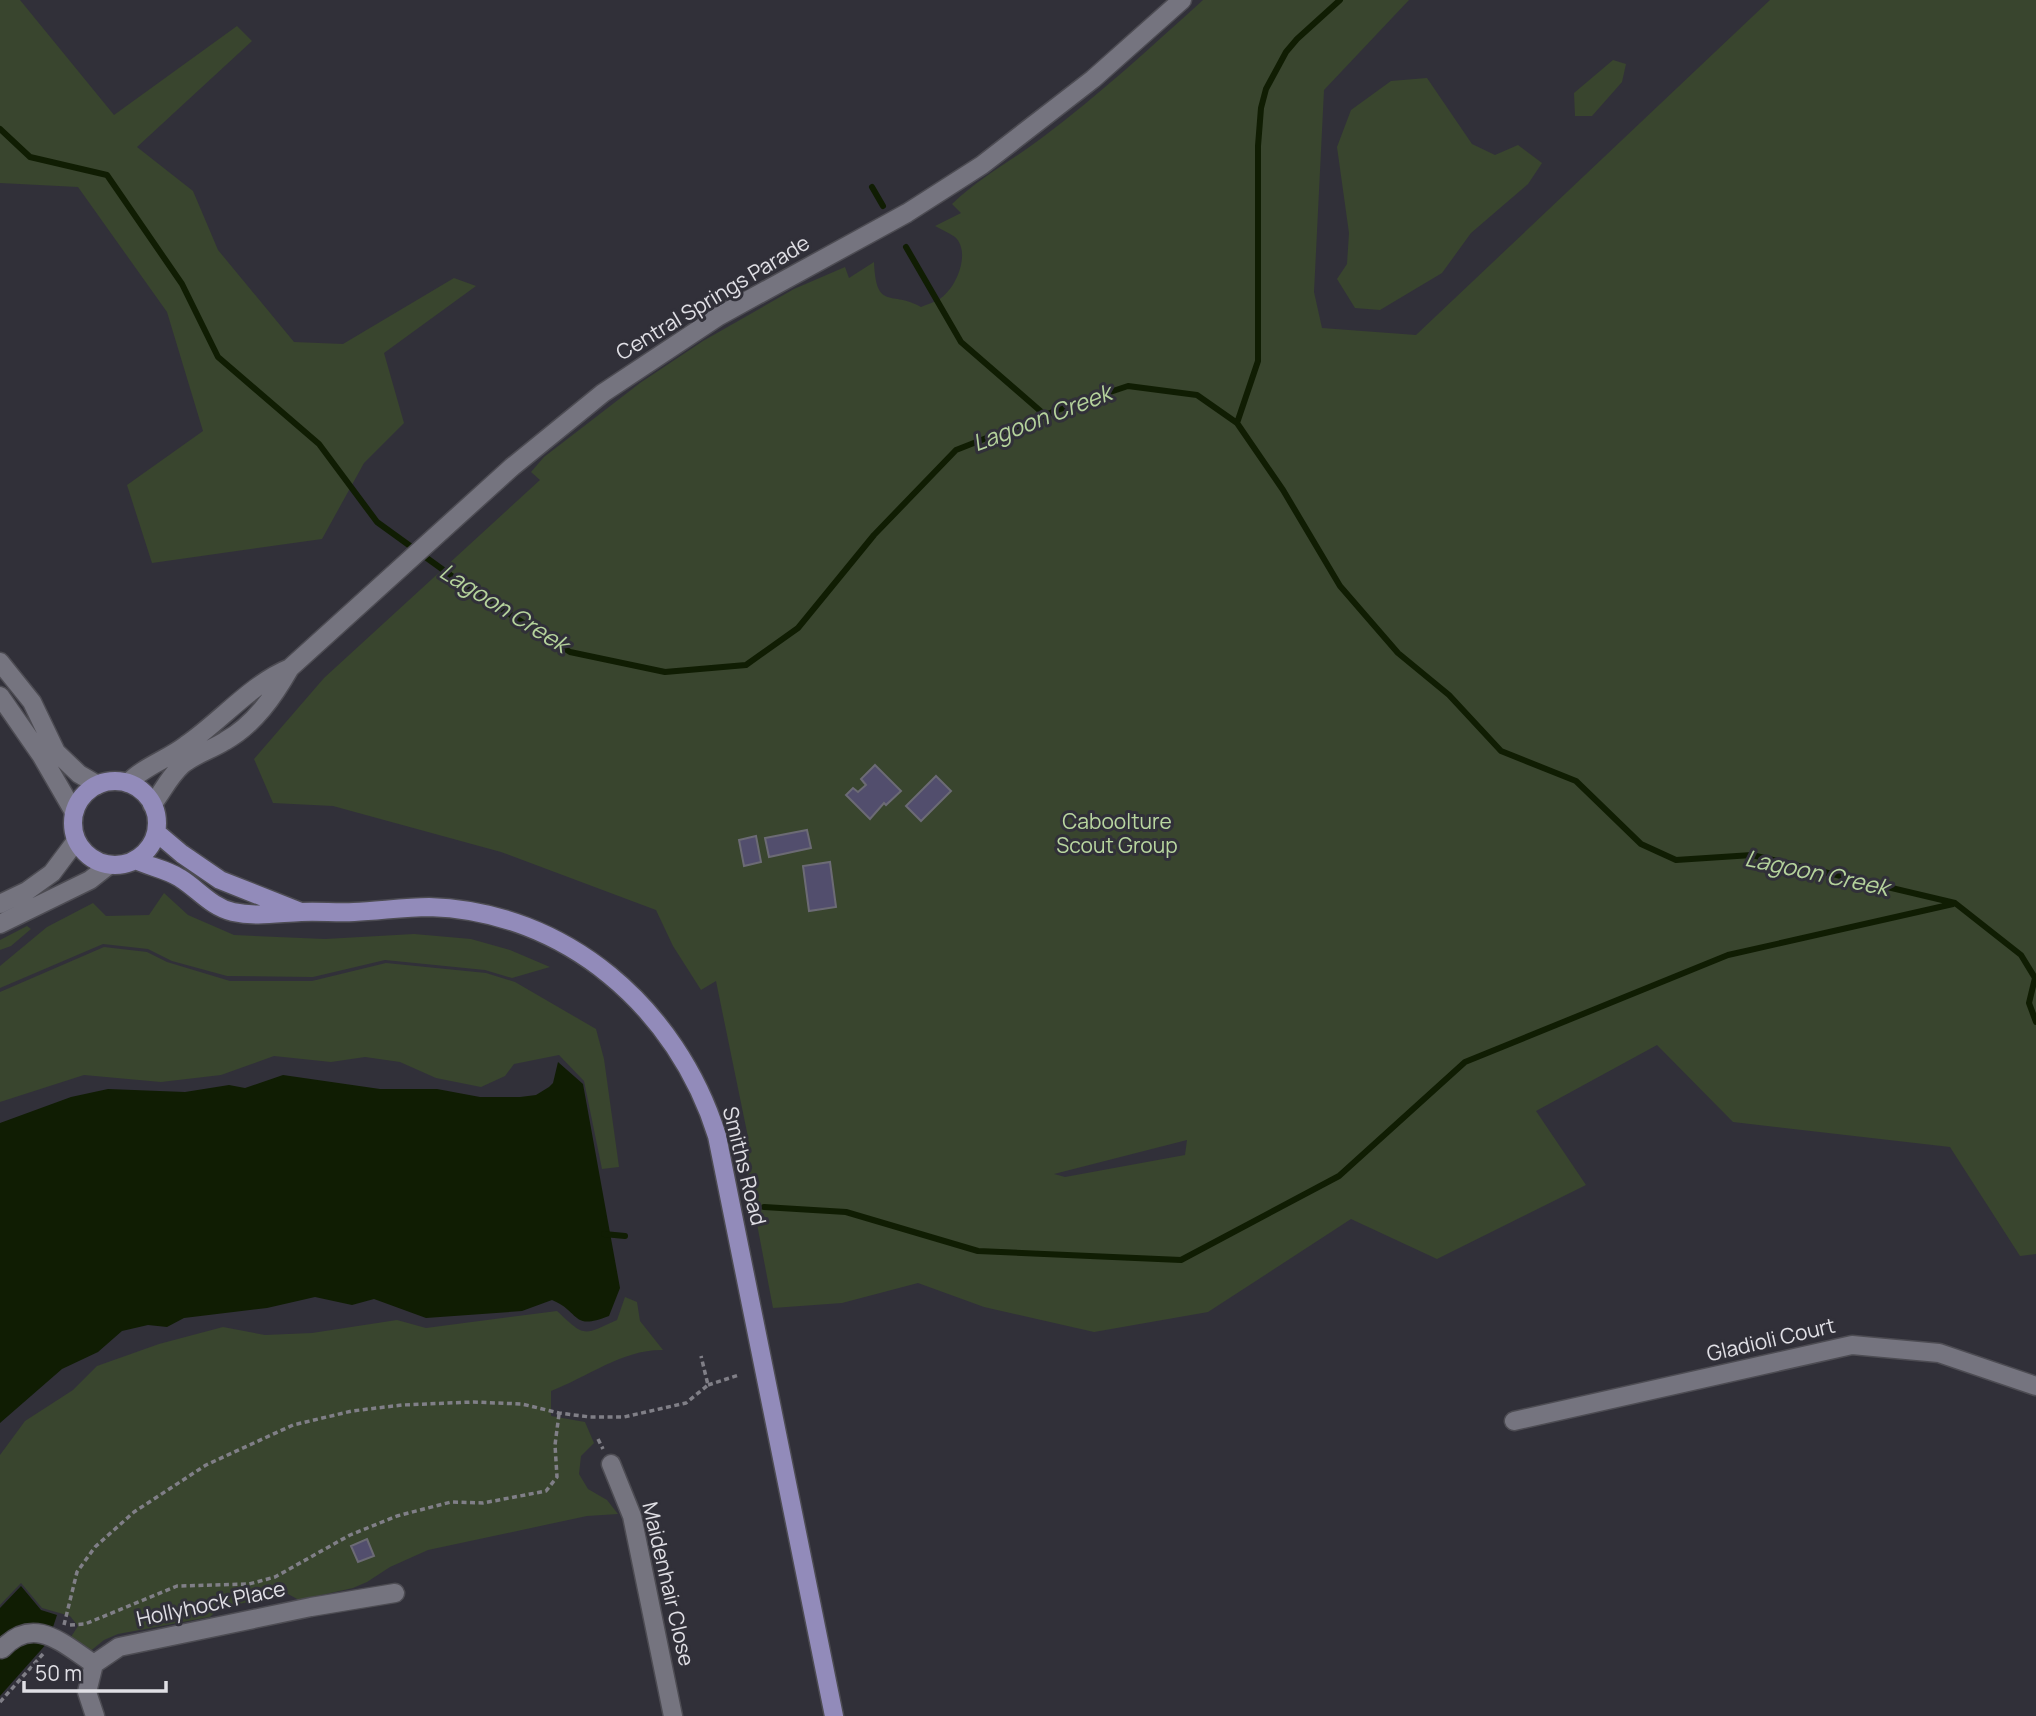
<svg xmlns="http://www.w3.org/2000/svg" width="2036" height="1716" font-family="Manrope,sans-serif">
<rect width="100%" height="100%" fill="#313039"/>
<!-- green -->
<path fill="#39452e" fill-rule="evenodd" d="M 0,0 L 20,0 L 114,115 L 237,26 L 252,41 L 137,147 L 193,191 L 218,250 L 294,342 L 343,344 L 454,278 L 476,286 L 384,353 L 404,423 L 364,463 L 322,539 L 152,563 L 127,485 L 203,431 L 167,312 L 78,187 L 0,183 Z
M 1203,0 L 1409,0 L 1324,90 L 1314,292 L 1322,328 L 1416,335 L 1770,0 L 2036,0 L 2036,1254 L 2020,1256 L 1950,1147 L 1733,1122 L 1657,1045 L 1536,1111 L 1586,1185 L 1437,1259 L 1351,1219 L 1208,1312 L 1094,1332 L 984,1307 L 918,1283 L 842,1303 L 773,1308 L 741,1140 L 748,1137 L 716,981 L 701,990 L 673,946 L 656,910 L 501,852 L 333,806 L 273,803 L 254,759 L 324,678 L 540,480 L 531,472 L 544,457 L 640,383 L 703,341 L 794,289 L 845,267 L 849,278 L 874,262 C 876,312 892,290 921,307 C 927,304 936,302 941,298 C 957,287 971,252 955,237 C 949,233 941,229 935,226 L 961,213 L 952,204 C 979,178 1013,160 1043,137 C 1099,95 1151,47 1203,0 ZM 1187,1140 L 1185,1155 L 1065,1177 L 1054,1174 Z
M 1613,60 L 1626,64 L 1622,82 L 1592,116 L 1575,116 L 1574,93 Z
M 1427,78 L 1472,144 L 1495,155 L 1518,145 L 1542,163 L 1528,184 L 1471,233 L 1442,273 L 1380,310 L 1355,308 L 1337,279 L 1347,264 L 1349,233 L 1337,147 L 1351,110 L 1391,81 Z
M 164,893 L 188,915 L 234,935 L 325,939 L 414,934 L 471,939 L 510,950 L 550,967 L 512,978 L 485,970 L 385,960 L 313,977 L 227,976 L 172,961 L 148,949 L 103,944 L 0,988 L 0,966 L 47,927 L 93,903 L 106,916 L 149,915 Z
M 27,926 L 31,929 L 11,946 L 0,950 L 0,940 Z
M 104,947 L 147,952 L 167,962 L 230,981 L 312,981 L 386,963 L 486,973 L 515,982 L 596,1029 L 604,1059 L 619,1167 L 602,1169 L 584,1081 L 559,1055 L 514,1064 L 505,1076 L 481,1087 L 436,1078 L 400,1062 L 365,1057 L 331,1062 L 274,1056 L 221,1075 L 161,1082 L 84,1075 L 0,1102 L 0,992 Z
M 625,1297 L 637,1302 L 640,1321 L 663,1350 C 624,1349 587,1377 551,1391 L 551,1416 L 585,1422 L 594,1443 L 581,1456 L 579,1474 L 588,1489 L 607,1500 L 618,1514 L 587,1516 L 428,1550 L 390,1567 L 367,1582 L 353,1588 L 299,1600 L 288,1594 L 219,1608 L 210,1617 L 118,1634 L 104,1640 L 88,1653 L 69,1640 L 78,1626 L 70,1616 L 42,1608 L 21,1583 L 0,1605 L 0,1455 L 25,1421 L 73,1390 L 97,1366 L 159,1344 L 223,1327 L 265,1335 L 312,1333 L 397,1320 L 426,1328 L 557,1311 C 585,1337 582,1336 617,1320 Z"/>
<!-- water -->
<path fill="#101d03" d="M 558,1062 L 583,1084 L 620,1288 L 609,1316 C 571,1331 581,1312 552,1300 L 522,1311 L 426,1318 L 374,1299 L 352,1305 L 315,1297 L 267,1308 L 184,1318 L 167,1327 L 148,1325 L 122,1331 L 98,1352 L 62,1369 L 0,1423 L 0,1123 L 71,1097 L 108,1089 L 185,1092 L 229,1085 L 245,1088 L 283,1075 L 380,1089 L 437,1089 L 480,1097 L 520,1097 L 536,1095 L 549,1087 L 553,1083 Z
M 21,1586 L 41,1610 L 57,1615 L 48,1642 L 0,1696 L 0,1608 Z"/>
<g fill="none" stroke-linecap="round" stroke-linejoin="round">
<!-- stream -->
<path stroke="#101d03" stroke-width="6" d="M 0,129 L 30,157 L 107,175 L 182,284 L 218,357 L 319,444 L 377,522 L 471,590 L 570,652 L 665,672 L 746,665 L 798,628 L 874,535 L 956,450 L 1068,406 L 1128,386 L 1197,395 L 1237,423 L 1283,490 L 1340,586 L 1398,653 L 1449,695 L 1501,751 L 1576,781 L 1641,844 L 1676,860 L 1752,855 L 1955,903 L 2021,955 L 2035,978 L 2029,1003 L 2036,1022
M 872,187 L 883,206
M 906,247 L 961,342 L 1045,415
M 1237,423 L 1258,361 L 1258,146 L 1261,108 L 1266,89 L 1286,52 L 1297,39 L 1340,0
M 764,1207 L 846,1212 L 978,1251 L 1181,1260 L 1339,1176 L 1465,1062 L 1728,955 L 1953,904
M 604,1234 L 625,1236"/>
</g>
<!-- building -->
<path fill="#524e6d" stroke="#6c6b75" stroke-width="2" d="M 875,765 L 901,791 L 886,805 L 884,803 L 870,819 L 846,795 L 853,788 L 858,792 L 866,785 L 861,779 Z
M 936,776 L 951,791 L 921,821 L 906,806 Z
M 807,830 L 811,848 L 769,857 L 765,838 Z
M 756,836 L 761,862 L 744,866 L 739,840 Z
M 830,862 L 836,907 L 809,911 L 803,866 Z
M 367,1539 L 374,1556 L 358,1562 L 351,1546 Z"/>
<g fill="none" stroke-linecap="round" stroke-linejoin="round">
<defs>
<path id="minor" d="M 0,662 L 32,702 L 56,752 L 79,774 L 98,785
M 0,696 L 41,755 L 74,812
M 128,783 C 143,767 168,759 186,745 C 221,721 251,684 290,668
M 152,805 C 163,791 169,777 182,765 C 195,754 211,750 225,741 C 254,725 274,696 290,668 L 512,467 L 603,393 L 719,316 L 907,213 L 982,165 L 1093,79 L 1182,0
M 0,904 L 27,891 L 52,873 L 76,841
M 0,924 L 90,880 L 109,865
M 1514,1421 L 1852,1345 L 1939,1353 L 2036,1386
M 611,1464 L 632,1516 L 673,1716
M 2,1649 C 34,1614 63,1644 94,1664
M 95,1716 L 87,1692 L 94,1664 L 119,1647 L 311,1607 L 395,1593"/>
<path id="major" d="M73 823a42 42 0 1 1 84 0a42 42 0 1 1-84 0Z
M 156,832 L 182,854 L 220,880 L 301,912
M 136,860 C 150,867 166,869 180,878 C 198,889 211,907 233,912 C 256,917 278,913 301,912 C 319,911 337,913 354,912 C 379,911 404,907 429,907 C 566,911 677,1008 717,1136 L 834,1716"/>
</defs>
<!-- minor casing -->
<use href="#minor" stroke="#4d4c53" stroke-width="21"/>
<!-- major casing -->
<use href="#major" stroke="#4d4c53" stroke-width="21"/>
<!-- path -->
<path stroke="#807f87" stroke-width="3.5" stroke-dasharray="5 3.5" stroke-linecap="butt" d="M 708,1385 L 739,1375
M 598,1439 L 603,1449
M 64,1625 L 77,1572 L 95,1547 L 134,1512 L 206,1465 L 293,1425 L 352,1411 L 402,1405 L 473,1402 L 522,1404 L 559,1413 L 590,1417 L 624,1417 L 686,1403 L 708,1385 L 701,1356
M 70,1625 L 85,1624 L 177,1586 L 249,1584 L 275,1577 L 350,1535 L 397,1516 L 451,1502 L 483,1503 L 546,1491 L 557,1477 L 555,1445 L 559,1414
M 0,1702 L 43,1654"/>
<!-- minor -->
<use href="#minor" stroke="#75747f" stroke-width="18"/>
<!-- major -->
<use href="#major" stroke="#928bba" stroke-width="18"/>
</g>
<g text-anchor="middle" stroke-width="6" stroke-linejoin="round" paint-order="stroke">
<!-- street labels -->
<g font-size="21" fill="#e0dfe5" stroke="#313039">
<text transform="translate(713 298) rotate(-31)" y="7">Central Springs Parade</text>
<text transform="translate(744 1166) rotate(76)" y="7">Smiths Road</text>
<text transform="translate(1771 1340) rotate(-13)" y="7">Gladioli Court</text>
<text transform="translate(668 1584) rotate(77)" y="7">Maidenhair Close</text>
<text transform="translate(211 1604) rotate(-12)" y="7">Hollyhock Place</text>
</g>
<!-- park labels -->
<g font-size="21" fill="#b9d7a0" stroke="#313039">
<text x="1117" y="829">Caboolture<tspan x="1117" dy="24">Scout Group</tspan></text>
</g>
<!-- water labels -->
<g font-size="23" font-style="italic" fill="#b5d39c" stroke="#313039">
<text transform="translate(1042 418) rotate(-21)" y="8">Lagoon Creek</text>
<text transform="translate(504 608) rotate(32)" y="8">Lagoon Creek</text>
<text transform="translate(1817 873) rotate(12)" y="8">Lagoon Creek</text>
</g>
</g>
<!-- scale -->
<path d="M24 1681v10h142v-10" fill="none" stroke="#e0dfe5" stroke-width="3.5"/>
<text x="35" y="1681" font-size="21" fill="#e0dfe5" stroke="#313039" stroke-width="5" paint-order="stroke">50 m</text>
</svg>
